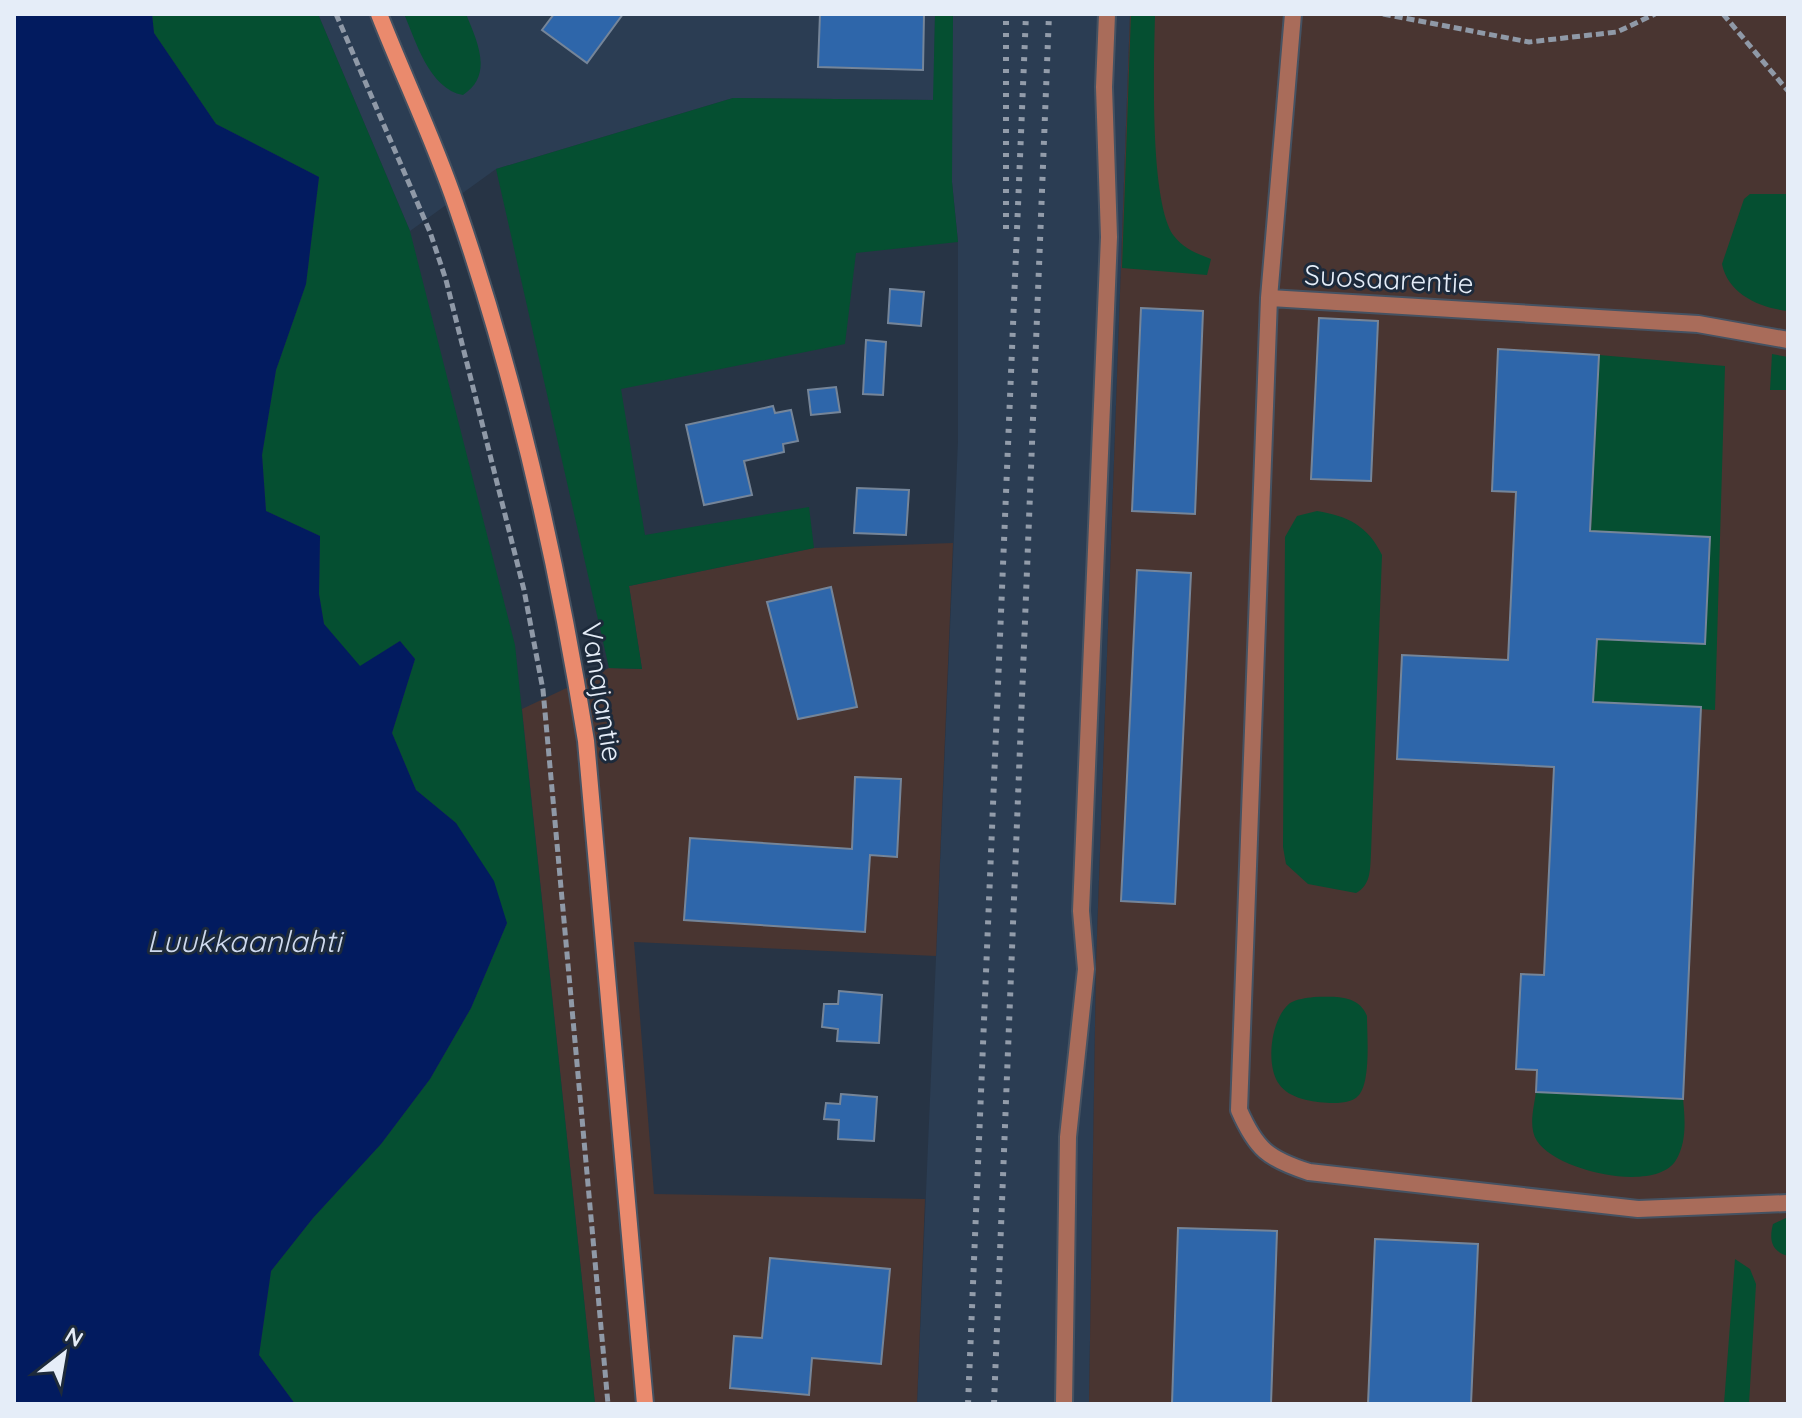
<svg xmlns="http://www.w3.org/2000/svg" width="1802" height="1418" font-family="Quicksand,sans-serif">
<rect width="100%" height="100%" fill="#273445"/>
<!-- built -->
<path fill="#2b3d53" d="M 318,14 L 935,14 L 934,100 L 733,98 L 496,169 L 410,231 Z
M 953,14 L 1130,14 L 1096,964 L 1089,1404 L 917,1404 L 958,441 L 958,242 L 952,182 L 951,83 Z"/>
<!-- industrial -->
<path fill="#493531" d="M 1130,14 L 1788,14 L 1788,1404 L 1089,1404 L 1096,964 Z
M 953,543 L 936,956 L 634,942 L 654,1194 L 925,1199 L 917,1404 L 595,1404 L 522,709 L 609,668 L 642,669 L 629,586 L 814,548 Z"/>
<!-- green -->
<path fill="#054f31" d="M 152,14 L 318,14 L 410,231 L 515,645 L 595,1404 L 295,1404 L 259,1355 L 271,1271 L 313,1218 L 381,1144 L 430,1079 L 471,1008 L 507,923 L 456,823 L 416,790 L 392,733 L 415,659 L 400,641 L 360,667 L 324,624 L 319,594 L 320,536 L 266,511 L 262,455 L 276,370 L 306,284 L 319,177 L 216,124 L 154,33 Z
M 404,14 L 466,14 C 477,41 494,75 463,95 C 429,89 416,41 404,14 Z
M 935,14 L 953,14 L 952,182 L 958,242 L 856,253 L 845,344 L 621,389 L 645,535 L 809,507 L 814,548 L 629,586 L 642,669 L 609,668 L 496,169 L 733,98 L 933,100 Z
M 1131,14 L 1155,14 C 1154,60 1149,202 1174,236 C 1184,249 1196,253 1211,259 L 1207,275 L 1122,268 Z
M 1750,194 L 1788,194 L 1788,311 C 1760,308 1728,294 1722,264 L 1744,199 Z
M 1772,354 L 1788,357 L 1788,390 L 1770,390 Z
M 1599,355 L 1725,366 L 1715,710 L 1593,702 L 1597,639 L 1705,644 L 1710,537 L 1591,531 Z
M 1317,511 C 1348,516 1368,526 1382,555 L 1371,853 C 1370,870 1371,885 1356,893 L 1308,884 L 1286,864 L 1283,847 L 1285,537 L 1297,516 Z
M 1314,997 C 1334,997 1358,994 1367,1016 C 1367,1034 1371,1081 1359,1095 C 1352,1103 1340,1103 1330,1103 C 1313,1102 1289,1099 1279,1084 C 1265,1065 1271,1018 1290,1003 C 1297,999 1306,998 1314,997 Z
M 1536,1092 L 1683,1099 C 1685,1119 1687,1142 1676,1160 C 1656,1194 1556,1171 1537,1141 C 1528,1127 1534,1107 1536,1092 Z
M 1788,1217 L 1788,1256 C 1771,1251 1769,1240 1773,1224 Z
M 1735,1259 L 1750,1269 L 1756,1284 L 1749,1404 L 1724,1404 Z"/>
<!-- water -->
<path fill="#021b5f" d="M 14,14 L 152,14 L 154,33 L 216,124 L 319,177 L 306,284 L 276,370 L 262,455 L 266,511 L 320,536 L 319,594 L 324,624 L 360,666 L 400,641 L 415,659 L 392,733 L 416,790 L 456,823 L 494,881 L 507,923 L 471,1008 L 430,1079 L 381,1144 L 313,1218 L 271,1271 L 259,1355 L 295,1404 L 14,1404 Z"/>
<!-- building -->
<path fill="#2e66aa" stroke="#758599" stroke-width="2" d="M 554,14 L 623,14 L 587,63 L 542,30 Z
M 820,14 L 924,14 L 923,70 L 818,67 Z
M 890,289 L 924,292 L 921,326 L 888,323 Z
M 1141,308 L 1203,311 L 1195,514 L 1132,511 Z
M 1319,318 L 1378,321 L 1371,481 L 1311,479 Z
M 866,340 L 886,342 L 883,395 L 863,394 Z
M 1498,349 L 1599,355 L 1590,531 L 1710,537 L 1705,644 L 1597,639 L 1593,702 L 1701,707 L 1683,1099 L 1536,1092 L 1537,1070 L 1516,1069 L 1521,974 L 1544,975 L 1554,767 L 1397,759 L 1402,655 L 1508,660 L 1516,492 L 1492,491 Z
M 836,387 L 840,412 L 811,415 L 808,390 Z
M 773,406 L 775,413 L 791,410 L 798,441 L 783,444 L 784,452 L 744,461 L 752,495 L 704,505 L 686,425 Z
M 857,488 L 909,490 L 906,535 L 854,533 Z
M 1137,570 L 1191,573 L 1175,904 L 1121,901 Z
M 831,587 L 857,707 L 798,719 L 767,602 Z
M 855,777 L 901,779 L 897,857 L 870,855 L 865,932 L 684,920 L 690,838 L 852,849 Z
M 839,991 L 882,995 L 879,1043 L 837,1041 L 838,1029 L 822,1027 L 824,1004 L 838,1004 Z
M 841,1094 L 877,1097 L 874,1141 L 838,1139 L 839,1120 L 824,1119 L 826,1103 L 840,1104 Z
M 1178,1228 L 1277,1231 L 1271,1404 L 1172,1404 Z
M 1375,1239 L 1478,1244 L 1471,1404 L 1368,1404 Z
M 770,1258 L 890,1269 L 881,1364 L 812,1358 L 809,1395 L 730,1388 L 734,1336 L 762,1338 Z"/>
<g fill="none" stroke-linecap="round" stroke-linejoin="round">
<defs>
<path id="lane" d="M 1293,14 L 1269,298 L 1239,1110 C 1256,1149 1268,1159 1309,1172 L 1638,1209 L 1788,1203
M 1269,298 L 1698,324 L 1788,340
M 1064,1404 L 1068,1137 L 1086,969 L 1081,911 L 1109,237 L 1104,87 L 1107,14"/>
<path id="secondary" d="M 379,14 C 404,78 434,140 456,205 C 516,379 557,559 586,741 L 645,1404"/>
</defs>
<!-- lane casing -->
<use href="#lane" stroke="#455262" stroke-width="20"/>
<!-- secondary casing -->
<use href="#secondary" stroke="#455262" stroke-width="20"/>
<!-- path -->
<path stroke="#8f99a7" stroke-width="5" stroke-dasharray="8 4" stroke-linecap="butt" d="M 336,14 L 430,232 L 446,280 L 524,590 L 543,690 L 608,1404
M 1383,14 L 1529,42 L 1617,32 L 1655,14
M 1723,14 L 1788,91"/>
<!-- lane -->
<use href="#lane" stroke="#a96c5a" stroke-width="16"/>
<!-- secondary -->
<use href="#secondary" stroke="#ea8a6d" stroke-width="16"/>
<!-- rail -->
<path stroke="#929caa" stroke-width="6" stroke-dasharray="4 8" stroke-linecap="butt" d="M 1006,229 L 1006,14
M 968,1404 L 1026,14
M 994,1404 L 1049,14"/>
</g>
<g text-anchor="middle" stroke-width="6" stroke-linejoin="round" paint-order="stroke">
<!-- street labels -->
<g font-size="28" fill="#e5edf8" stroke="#1d2a3b">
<text transform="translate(1389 279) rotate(3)" y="10">Suosaarentie</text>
<text transform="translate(602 692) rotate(81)" y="10">Vanajantie</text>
</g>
<!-- water labels -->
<g font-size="30" font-style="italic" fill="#ced9ee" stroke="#1d2a3b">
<text x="244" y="952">Luukkaanlahti</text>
</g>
</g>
<!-- border -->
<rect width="1802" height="1418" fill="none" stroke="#e5edf8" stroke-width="32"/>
<!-- north arrow -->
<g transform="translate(64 1354) rotate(31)" stroke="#1d2a3b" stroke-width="6" paint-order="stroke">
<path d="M0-6L14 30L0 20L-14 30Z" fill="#e5edf8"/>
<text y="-12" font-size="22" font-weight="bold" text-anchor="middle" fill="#e5edf8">N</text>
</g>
</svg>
